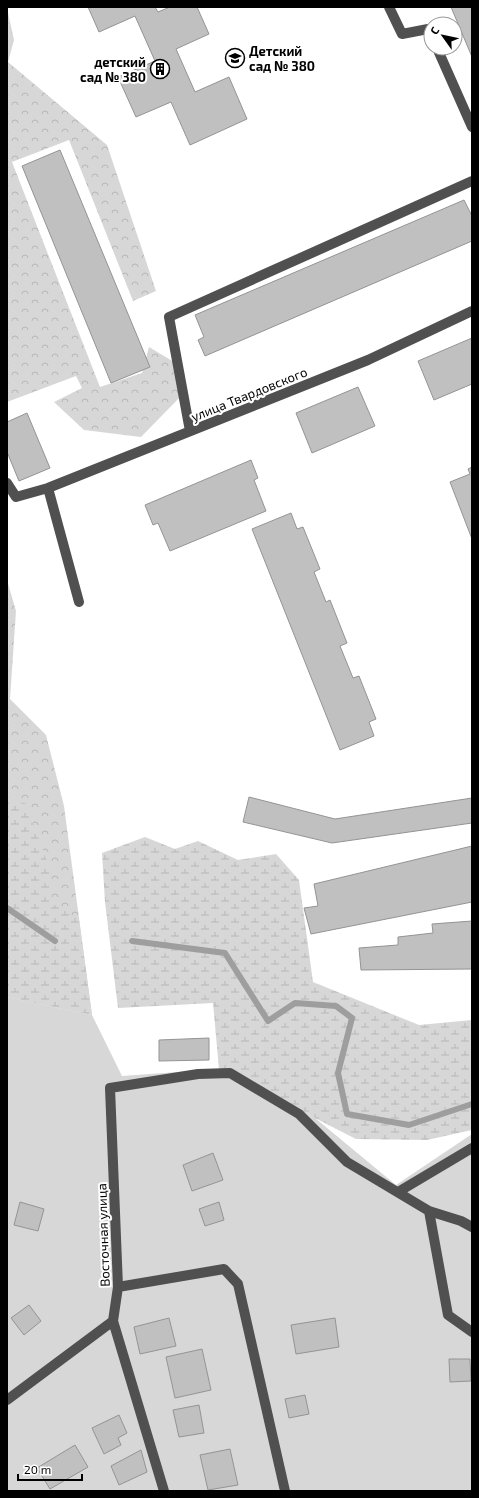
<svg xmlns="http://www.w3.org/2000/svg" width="479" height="1498" font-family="'Exo 2',sans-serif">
<defs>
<pattern id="forest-crowns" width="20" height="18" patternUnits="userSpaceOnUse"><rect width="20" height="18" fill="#d7d7d7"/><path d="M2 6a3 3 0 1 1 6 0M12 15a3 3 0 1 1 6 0" fill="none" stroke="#b7b7b7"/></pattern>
<pattern id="wetland-marsh" width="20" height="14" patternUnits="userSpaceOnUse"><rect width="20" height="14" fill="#d7d7d7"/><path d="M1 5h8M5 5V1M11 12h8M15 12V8" fill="none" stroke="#b7b7b7"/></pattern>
</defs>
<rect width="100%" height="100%" fill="#fff"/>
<!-- forest -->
<path fill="url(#forest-crowns)" d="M 7,8 L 14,40 L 8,62 L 107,145 L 156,291 L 133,301 L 69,140 L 12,162 L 100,387 L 142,373 L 149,347 L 174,362 L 184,393 L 141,437 L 84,430 L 54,402 L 82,388 L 76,376 L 7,402 Z
M 7,580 L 16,611 L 10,699 L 46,735 L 64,806 L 92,1015 L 7,997 Z"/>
<!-- wetland -->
<path fill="url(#wetland-marsh)" d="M 7,801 L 26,803 L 49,867 L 51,903 L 79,919 L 92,1015 L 7,997 Z
M 145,837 L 175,849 L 198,841 L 238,860 L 276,854 L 299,880 L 313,982 L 419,1025 L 472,1020 L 472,1130 L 427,1140 L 356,1139 L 219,1069 L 213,1003 L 118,1008 L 105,902 L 102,853 Z"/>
<!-- green -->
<path fill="#d7d7d7" d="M 7,997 L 92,1015 L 122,1076 L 219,1069 L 315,1118 L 396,1185 L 472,1134 L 472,1491 L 7,1491 Z"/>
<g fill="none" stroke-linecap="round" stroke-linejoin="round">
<!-- stream -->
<path stroke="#9e9e9e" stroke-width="6" d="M 7,908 L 55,941
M 132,941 L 225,953 L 268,1021 L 295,1003 L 336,1006 L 352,1018 L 338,1073 L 347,1114 L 409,1125 L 472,1104"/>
</g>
<!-- building -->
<path fill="#c0c0c0" stroke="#949494" d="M 88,7 L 155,7 L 158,12 L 170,7 L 197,7 L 209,34 L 176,49 L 195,92 L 229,77 L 247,119 L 190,145 L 171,102 L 136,117 L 118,77 L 155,61 L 135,16 L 99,32 Z
M 451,7 L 472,7 L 472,57 Z
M 60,150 L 150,367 L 111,383 L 22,166 Z
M 464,200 L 472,216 L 472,241 L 205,356 L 198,340 L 204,337 L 195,315 Z
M 472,338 L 472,384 L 434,400 L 418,361 Z
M 358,387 L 375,426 L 312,453 L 296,413 Z
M 27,413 L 50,468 L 19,481 L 7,452 L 7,422 Z
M 251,460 L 258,478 L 254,480 L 266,511 L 170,551 L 158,523 L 153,525 L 145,505 Z
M 472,467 L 472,539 L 450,482 L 470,474 L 468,469 Z
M 291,513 L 297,529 L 303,527 L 320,569 L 314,572 L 326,602 L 330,600 L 347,643 L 340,646 L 353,678 L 359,676 L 376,719 L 369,722 L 374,736 L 340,750 L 252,529 Z
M 249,797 L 335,819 L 472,798 L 472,823 L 332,843 L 243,822 Z
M 472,846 L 472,902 L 311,934 L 304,908 L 318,906 L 314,884 Z
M 472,921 L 472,969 L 361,970 L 359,948 L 398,945 L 398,937 L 433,933 L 432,924 Z
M 209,1038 L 209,1060 L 159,1061 L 159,1040 Z
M 213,1153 L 223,1180 L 192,1191 L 183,1165 Z
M 20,1202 L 44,1209 L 38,1231 L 14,1225 Z
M 219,1202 L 224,1220 L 205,1226 L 199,1209 Z
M 29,1305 L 41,1321 L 24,1335 L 11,1318 Z
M 169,1318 L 176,1346 L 140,1354 L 134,1327 Z
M 335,1318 L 339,1347 L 296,1354 L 291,1325 Z
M 202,1349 L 211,1390 L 175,1398 L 166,1357 Z
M 449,1359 L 470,1359 L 471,1381 L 450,1382 Z
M 305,1395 L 309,1414 L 289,1418 L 285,1399 Z
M 199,1405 L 204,1433 L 179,1437 L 173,1410 Z
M 119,1415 L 127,1433 L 118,1438 L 121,1445 L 104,1454 L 92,1428 Z
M 75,1445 L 88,1467 L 50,1489 L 37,1468 Z
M 230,1449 L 238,1485 L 208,1490 L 200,1455 Z
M 141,1450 L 147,1472 L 119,1485 L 111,1466 Z"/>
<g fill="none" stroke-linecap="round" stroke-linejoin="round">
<!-- minor -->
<path stroke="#505050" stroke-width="10" d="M 389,7 L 402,34 L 428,29 L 431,36
M 437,48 L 472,127
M 190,431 L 169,317 L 472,181
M 7,483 L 16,497 L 48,488 L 368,360 L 472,311
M 48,488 L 79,602
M 398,1192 L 472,1148
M 429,1211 L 448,1315 L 472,1332
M 118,1287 L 224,1269 L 238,1284 L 285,1491
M 113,1321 L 164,1491
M 7,1400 L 113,1321 L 118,1287 L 110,1088 L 198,1074 L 230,1073 L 299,1114 L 347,1162 L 429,1211 L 461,1221 L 472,1227"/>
</g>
<!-- icons -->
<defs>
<symbol id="school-ring" viewBox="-11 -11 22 22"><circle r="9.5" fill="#fff" stroke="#000" stroke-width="1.5"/><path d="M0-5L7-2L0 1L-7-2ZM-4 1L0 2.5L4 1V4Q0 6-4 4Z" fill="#000"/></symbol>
<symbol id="building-ring" viewBox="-11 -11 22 22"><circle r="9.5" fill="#fff" stroke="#000" stroke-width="1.5"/><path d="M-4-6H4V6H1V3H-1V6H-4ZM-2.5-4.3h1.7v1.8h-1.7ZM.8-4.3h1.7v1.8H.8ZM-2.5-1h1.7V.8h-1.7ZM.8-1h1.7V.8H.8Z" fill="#000"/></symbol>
</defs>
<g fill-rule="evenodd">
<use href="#school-ring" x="224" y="47" width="22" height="22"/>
<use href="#building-ring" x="149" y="58" width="22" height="22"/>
</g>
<g text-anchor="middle" stroke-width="4" stroke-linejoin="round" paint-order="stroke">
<!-- poi labels -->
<g font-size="13" font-weight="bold" fill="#000" stroke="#fff" text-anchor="start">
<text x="249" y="56">Детский<tspan x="249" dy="15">сад № 380</tspan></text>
<text x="146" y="67" text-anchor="end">детский<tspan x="146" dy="15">сад № 380</tspan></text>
</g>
<!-- street labels -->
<g font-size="13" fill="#000" stroke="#fff">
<text transform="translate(249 394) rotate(-22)" y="5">улица Твардовского</text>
<text transform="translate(103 1235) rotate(-92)" y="5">Восточная улица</text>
</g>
</g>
<!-- border -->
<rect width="479" height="1498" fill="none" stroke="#000000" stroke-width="16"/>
<!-- north arrow -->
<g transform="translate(443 36) rotate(303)"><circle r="19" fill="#ffffff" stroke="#999999"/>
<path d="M0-3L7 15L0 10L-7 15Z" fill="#000000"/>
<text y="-6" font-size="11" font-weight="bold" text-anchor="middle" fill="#000000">С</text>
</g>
<!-- scale -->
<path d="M18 1474v6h64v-6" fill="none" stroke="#000000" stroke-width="2"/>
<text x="24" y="1474" font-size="12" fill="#000000" stroke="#ffffff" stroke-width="3" paint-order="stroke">20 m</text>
</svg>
